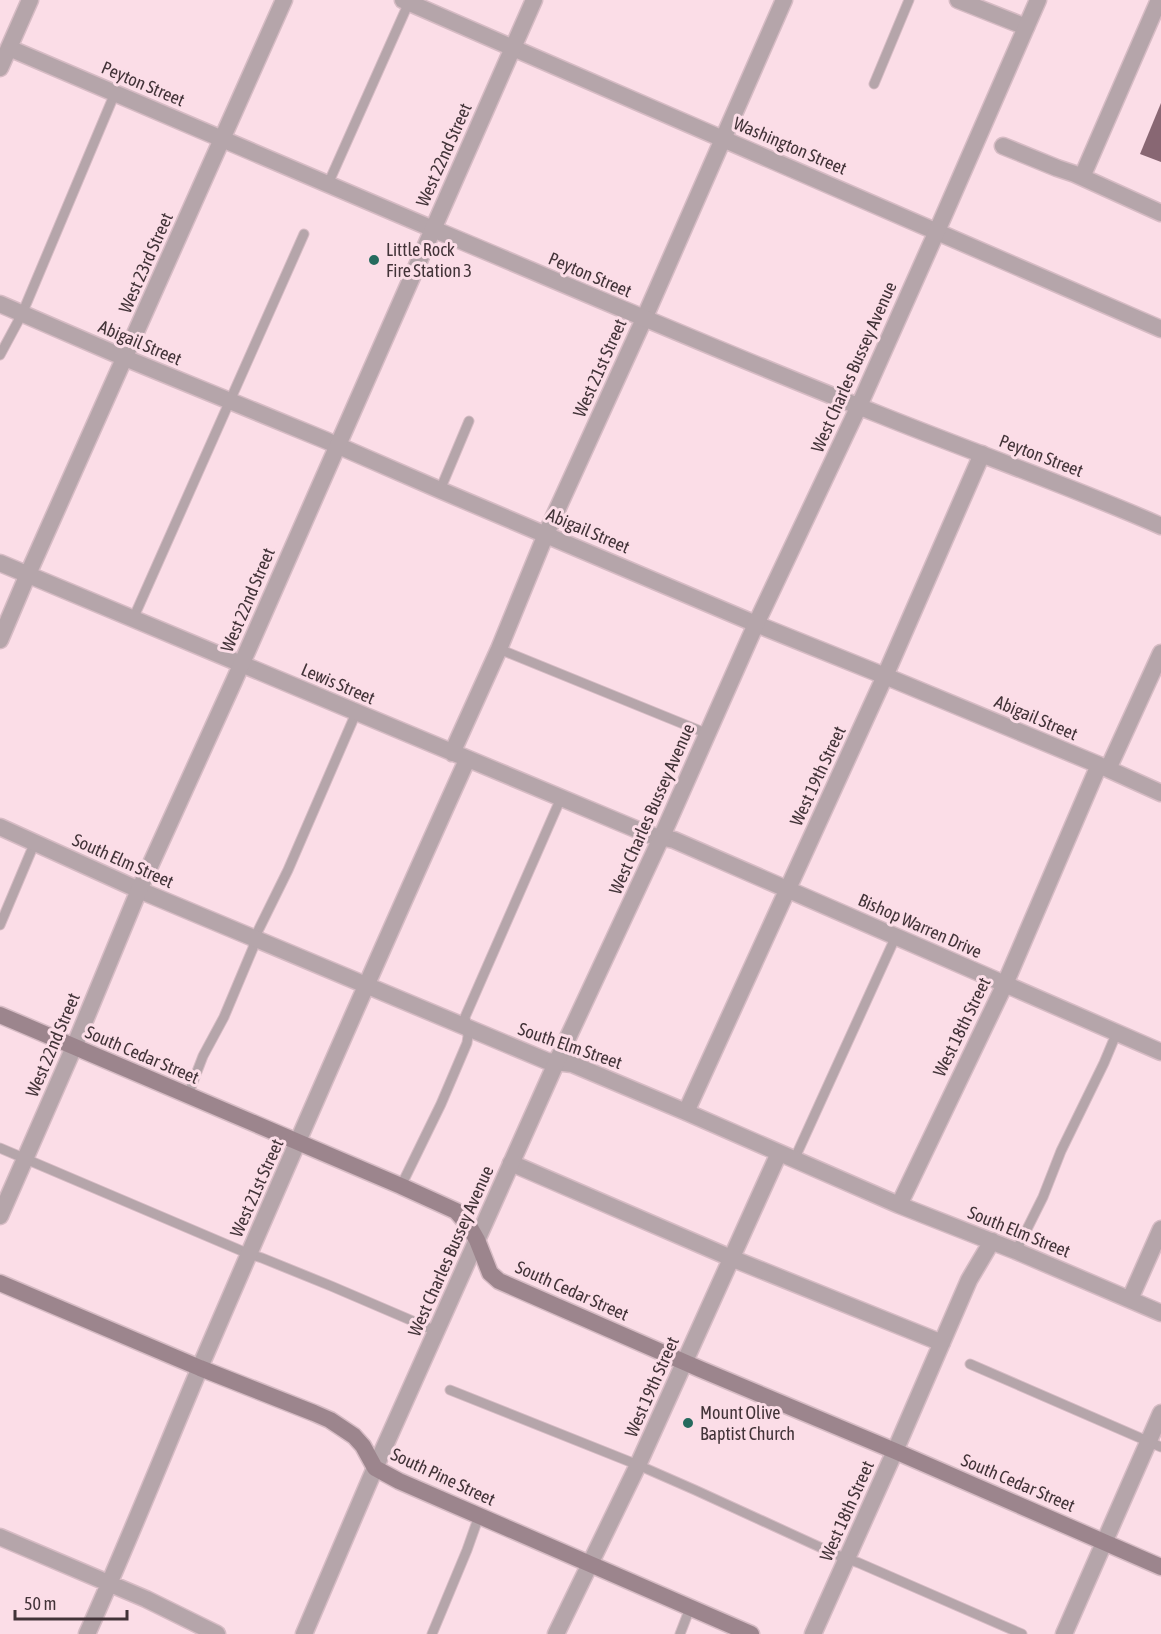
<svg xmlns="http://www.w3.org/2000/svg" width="1161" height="1634" font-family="'Asap Condensed',sans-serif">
<rect width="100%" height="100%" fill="#fbdde7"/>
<!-- building -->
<path fill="#886773" d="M 1161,103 L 1161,162 L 1140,154 Z"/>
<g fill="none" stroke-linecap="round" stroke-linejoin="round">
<defs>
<path id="service" d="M 874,84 L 909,0
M 328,184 L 410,0
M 0,355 L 22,314 L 115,93
M 440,490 L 469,421
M 133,619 L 304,234
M 499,649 L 708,734
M 0,925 L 35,842
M 188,1095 L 203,1056 L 224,1017 L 253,948 L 254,939 L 288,870 L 356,713
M 0,1148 L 249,1254 L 262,1258 L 331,1286 L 436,1331
M 794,1160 L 896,936
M 401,1186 L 441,1104 L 467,1043 L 468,1036 L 465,1017 L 561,798
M 1016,1251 L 1043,1197 L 1061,1151 L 1104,1063 L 1117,1032
M 970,1364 L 1161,1447
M 450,1390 L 638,1465 L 695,1490 L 837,1555 L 859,1563 L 1022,1634
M 432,1634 L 467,1550 L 479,1516
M 680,1634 L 690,1608"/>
<path id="minor" d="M 958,0 L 1026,27
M 9,48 L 433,229
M 513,48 L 1161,329
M 0,68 L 30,0
M 1003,146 L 1057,168 L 1075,174 L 1161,213
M 1082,177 L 1159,0
M 0,304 L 125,358 L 325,440 L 440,490 L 756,624 L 885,676 L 1099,765 L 1161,793
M 0,563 L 650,835 L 674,840 L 1161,1052
M 0,640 L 28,574 L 284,0
M 452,753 L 499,649 L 546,534 L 644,319 L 784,0
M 1108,769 L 1161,653
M 0,827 L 139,890 L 547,1061 L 572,1064 L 686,1112 L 899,1205 L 1016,1251 L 1161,1313
M 686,1112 L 885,676 L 982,454
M 511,1163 L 731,1258 L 942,1343
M 899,1205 L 1005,984 L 1099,765
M 1130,1299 L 1161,1229
M 0,1537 L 146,1599 L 217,1634
M 87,1634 C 127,1545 163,1455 201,1365 C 288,1163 376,961 467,760
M 556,1634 L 638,1465 L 779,1153
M 813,1634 L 895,1451 L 969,1280 L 992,1241
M 1064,1634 L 1161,1413"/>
<path id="tertiary" d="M 403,0 L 513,48
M 433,229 C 581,291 728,355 878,414 C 972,452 1068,485 1161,526
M 0,1216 L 74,1047 L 139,890 L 234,681 L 534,0
M 304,1634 L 375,1468 L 557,1061 L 662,836 L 756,624 L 859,406 L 937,231 L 1038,0"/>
<path id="secondary" d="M 0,1015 L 401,1186 L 456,1211 L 469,1226 L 477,1240 L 490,1273 L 499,1281 L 700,1369 L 895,1451 L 1161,1567
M 0,1283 L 200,1368 L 314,1413 L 330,1420 L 354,1436 L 363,1446 L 375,1468 L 399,1481 L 751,1634"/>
</defs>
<!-- service casing -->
<use href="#service" stroke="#d6bbc4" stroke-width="11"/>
<!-- minor casing -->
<use href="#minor" stroke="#d6bbc4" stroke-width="19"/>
<!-- tertiary casing -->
<use href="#tertiary" stroke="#d6bbc4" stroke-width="19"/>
<!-- secondary casing -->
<use href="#secondary" stroke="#d6bbc4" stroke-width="19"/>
<!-- service -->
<use href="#service" stroke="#b5a5aa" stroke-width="9"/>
<!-- minor -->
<use href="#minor" stroke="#b5a5aa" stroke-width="16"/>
<!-- tertiary -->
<use href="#tertiary" stroke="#b5a5aa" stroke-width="16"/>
<!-- secondary -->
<use href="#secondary" stroke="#9c858d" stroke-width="16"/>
</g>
<!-- markers -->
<g fill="#256a5e" stroke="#fbdde7" stroke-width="2">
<circle cx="374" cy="260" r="6"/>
<circle cx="688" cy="1423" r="6"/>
</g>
<g text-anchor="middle" stroke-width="6" stroke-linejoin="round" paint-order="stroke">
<!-- street labels -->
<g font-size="18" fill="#423338" stroke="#fbdde7">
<text transform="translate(143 84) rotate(23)" y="6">Peyton Street</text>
<text transform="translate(790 146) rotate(23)" y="6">Washington Street</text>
<text transform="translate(444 155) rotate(-66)" y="6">West 22nd Street</text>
<text transform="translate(146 263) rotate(-66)" y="6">West 23rd Street</text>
<text transform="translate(590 275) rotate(23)" y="6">Peyton Street</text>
<text transform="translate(140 343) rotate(23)" y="6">Abigail Street</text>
<text transform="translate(854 367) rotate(-66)" y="6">West Charles Bussey Avenue</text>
<text transform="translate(600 368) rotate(-66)" y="6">West 21st Street</text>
<text transform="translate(1041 456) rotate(21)" y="6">Peyton Street</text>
<text transform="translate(588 531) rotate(23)" y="6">Abigail Street</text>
<text transform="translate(248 600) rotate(-67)" y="6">West 22nd Street</text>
<text transform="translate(338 684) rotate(23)" y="6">Lewis Street</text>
<text transform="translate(1036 718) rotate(23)" y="6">Abigail Street</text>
<text transform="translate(818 776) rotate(-65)" y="6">West 19th Street</text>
<text transform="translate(652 809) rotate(-66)" y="6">West Charles Bussey Avenue</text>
<text transform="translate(123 861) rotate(24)" y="6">South Elm Street</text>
<text transform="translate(920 926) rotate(24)" y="6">Bishop Warren Drive</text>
<text transform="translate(962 1027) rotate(-64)" y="6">West 18th Street</text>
<text transform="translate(53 1045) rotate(-67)" y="6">West 22nd Street</text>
<text transform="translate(570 1046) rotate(19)" y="6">South Elm Street</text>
<text transform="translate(142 1055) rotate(23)" y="6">South Cedar Street</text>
<text transform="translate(257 1188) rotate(-66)" y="6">West 21st Street</text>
<text transform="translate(1019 1232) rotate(22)" y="6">South Elm Street</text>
<text transform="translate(451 1251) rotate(-66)" y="6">West Charles Bussey Avenue</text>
<text transform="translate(572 1291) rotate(24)" y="6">South Cedar Street</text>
<text transform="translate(652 1387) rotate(-66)" y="6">West 19th Street</text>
<text transform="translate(443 1477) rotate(25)" y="6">South Pine Street</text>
<text transform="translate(1018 1483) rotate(23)" y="6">South Cedar Street</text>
<text transform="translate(847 1511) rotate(-66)" y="6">West 18th Street</text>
</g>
<!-- poi labels -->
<g font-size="18" fill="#423338" stroke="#fbdde7" text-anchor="start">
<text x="386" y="256">Little Rock<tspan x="386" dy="21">Fire Station 3</tspan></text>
<text x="700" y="1419">Mount Olive<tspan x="700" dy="21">Baptist Church</tspan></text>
</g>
</g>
<!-- scale -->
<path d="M15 1610v9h112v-9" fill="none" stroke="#423338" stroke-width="3"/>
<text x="24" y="1610" font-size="18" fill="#423338" stroke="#fbdde7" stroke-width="4.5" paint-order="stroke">50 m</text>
</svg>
